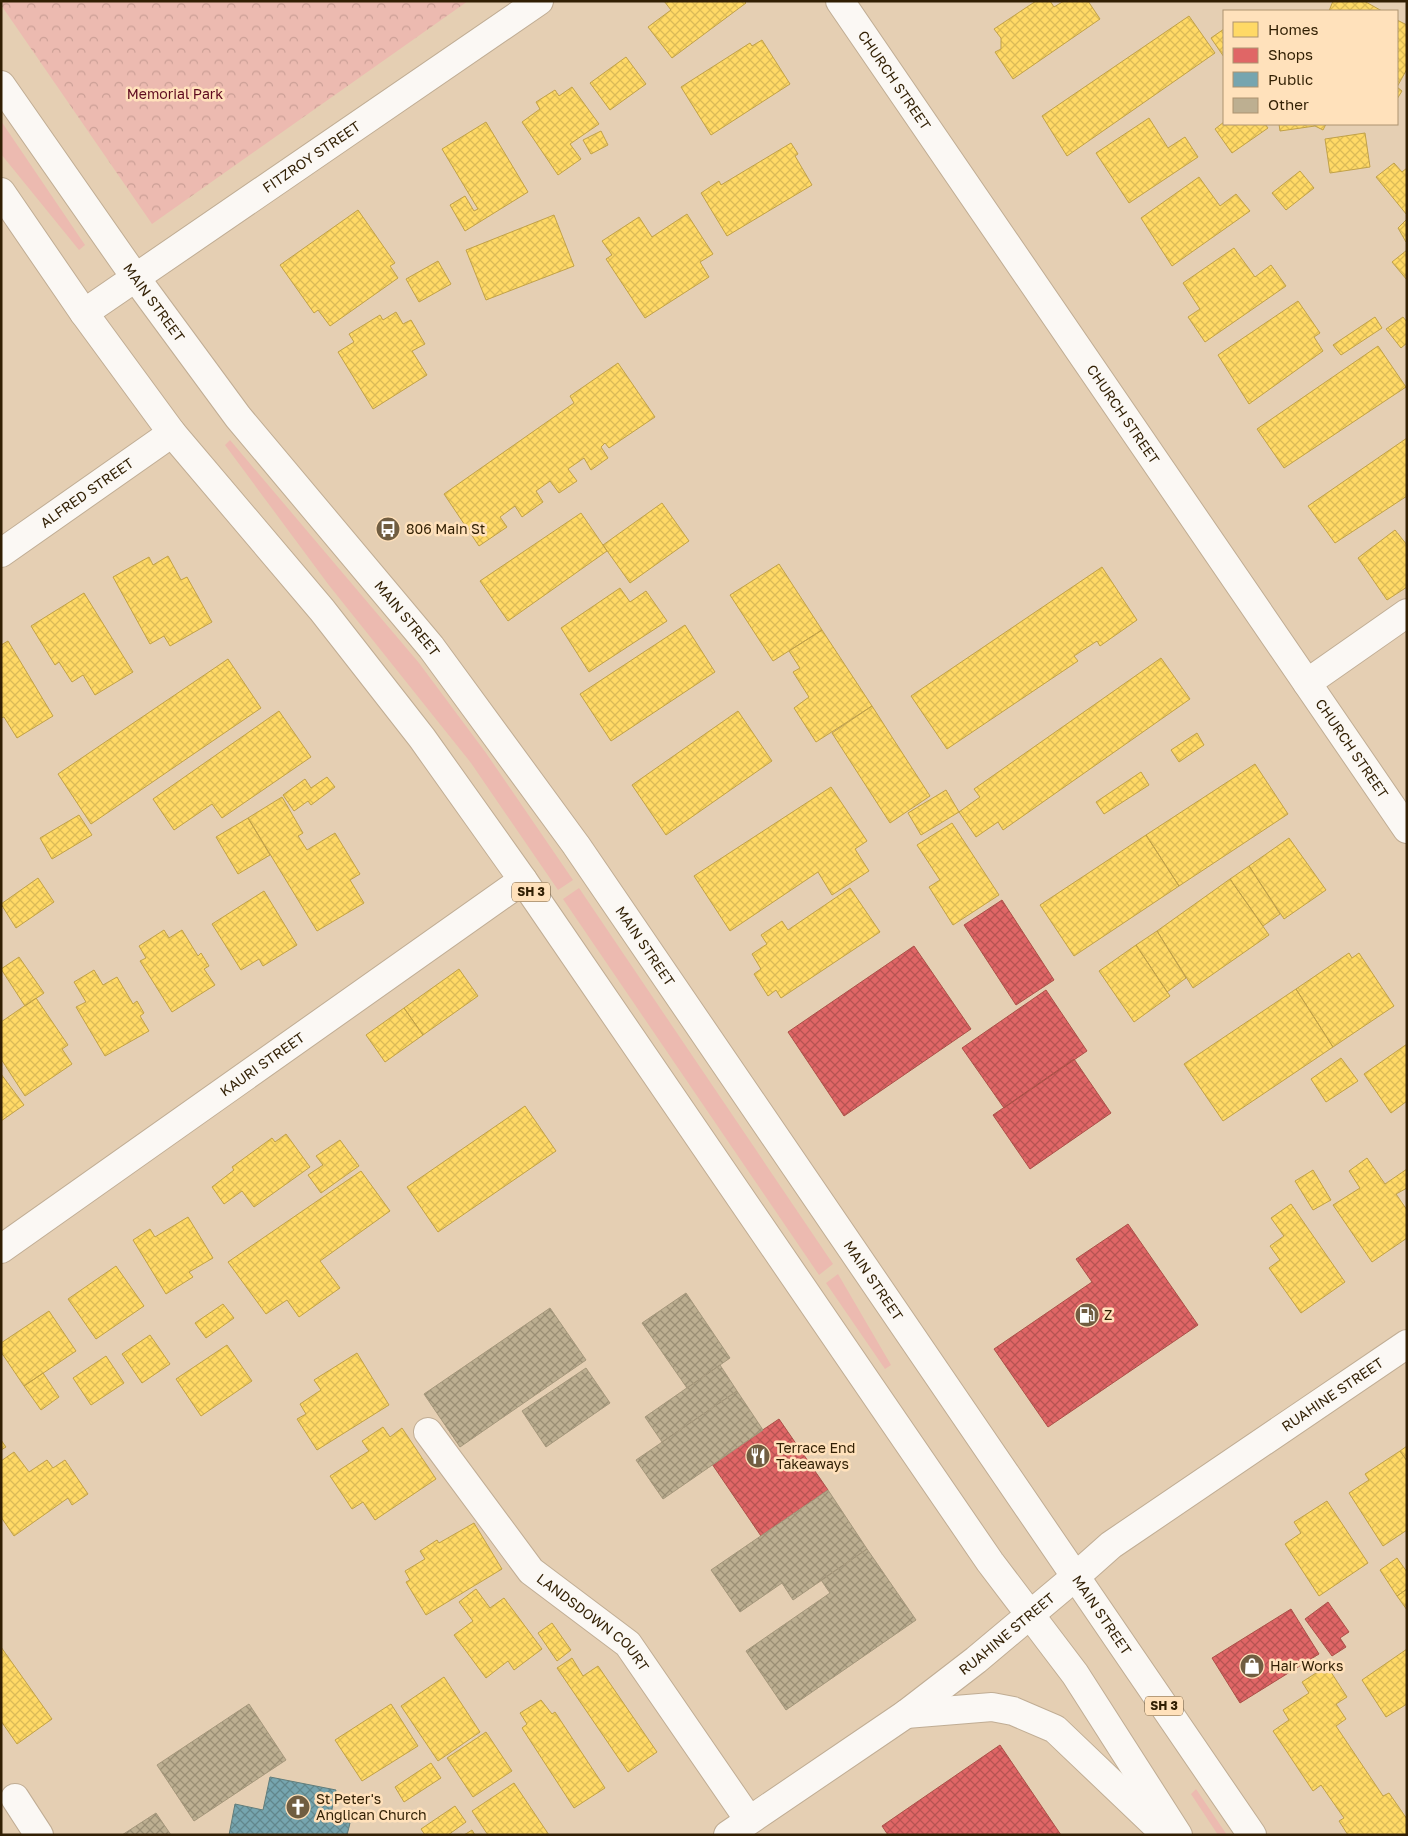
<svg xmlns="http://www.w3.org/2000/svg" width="1408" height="1836" font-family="'Golos Text',sans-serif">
<defs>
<pattern id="park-crowns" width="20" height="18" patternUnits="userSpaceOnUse" patternTransform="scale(1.25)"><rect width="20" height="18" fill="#ecbab0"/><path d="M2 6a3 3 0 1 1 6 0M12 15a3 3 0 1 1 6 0" fill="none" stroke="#cb9f96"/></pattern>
<pattern id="homes-cross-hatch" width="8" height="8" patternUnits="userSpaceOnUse" patternTransform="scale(1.25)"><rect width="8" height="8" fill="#ffd966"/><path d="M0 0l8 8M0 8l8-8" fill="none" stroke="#dbba57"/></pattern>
<pattern id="shops-cross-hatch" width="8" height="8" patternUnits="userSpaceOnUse" patternTransform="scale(1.25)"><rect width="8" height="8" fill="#e06666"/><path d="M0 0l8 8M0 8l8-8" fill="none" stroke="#b65352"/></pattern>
<pattern id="public-cross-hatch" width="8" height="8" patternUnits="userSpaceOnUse" patternTransform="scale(1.25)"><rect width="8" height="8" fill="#76a5af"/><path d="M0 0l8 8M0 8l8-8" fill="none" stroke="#61868c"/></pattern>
<pattern id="building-cross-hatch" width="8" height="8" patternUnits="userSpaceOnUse" patternTransform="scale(1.25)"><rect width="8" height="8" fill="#bdaf91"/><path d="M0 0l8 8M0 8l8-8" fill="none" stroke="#9a8e74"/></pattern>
</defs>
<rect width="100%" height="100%" fill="#e5cfb3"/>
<!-- grass -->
<path fill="#ecbab0" d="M 1,121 L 85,245 L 79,250 L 1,154 Z
M 230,440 L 419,663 L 486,753 L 573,880 L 558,890 L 471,763 L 328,584 L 225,445 Z
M 579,888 L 833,1264 L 819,1275 L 563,899 Z
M 838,1274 L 891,1365 L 885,1369 L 826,1283 Z
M 1196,1789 L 1227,1835 L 1218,1835 L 1191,1794 Z"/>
<!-- park -->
<path fill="url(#park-crowns)" d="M 1,1 L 468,1 L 152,224 L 1,5 Z"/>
<!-- homes -->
<path fill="url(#homes-cross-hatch)" stroke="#c1a148" d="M 664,1 L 744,1 L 746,3 L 672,58 L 648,27 L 671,10 Z
M 1036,1 L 1050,1 L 1054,7 L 1064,1 L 1088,1 L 1100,19 L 1013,79 L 995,52 L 1001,49 L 1001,38 L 994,29 Z
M 1333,1 L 1364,1 L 1382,11 L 1329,11 Z
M 1189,16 L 1215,53 L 1067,156 L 1042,116 Z
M 1397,20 L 1407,25 L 1407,69 L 1397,87 L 1402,91 L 1397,99 Z
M 1224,29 L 1224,57 L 1211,38 Z
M 762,40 L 790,84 L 711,135 L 681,87 L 750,43 L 752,46 Z
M 626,57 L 646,84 L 610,110 L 590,83 Z
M 572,87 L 599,124 L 570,144 L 581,159 L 558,175 L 522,122 L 540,109 L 536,102 L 555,90 L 559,96 Z
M 1149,118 L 1168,148 L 1185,137 L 1198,157 L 1129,203 L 1096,153 Z
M 486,122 L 528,192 L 465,231 L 450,205 L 465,196 L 474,211 L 478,209 L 442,149 Z
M 1224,122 L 1265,124 L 1268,128 L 1232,153 L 1215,129 Z
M 1279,124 L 1326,124 L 1323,130 L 1315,126 L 1280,131 Z
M 601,131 L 608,145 L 591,154 L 583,140 Z
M 1365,133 L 1370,167 L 1330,173 L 1325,139 Z
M 791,143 L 798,154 L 795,156 L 812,185 L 727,236 L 701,193 L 719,181 L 721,185 Z
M 1394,163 L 1402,172 L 1407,168 L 1407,215 L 1376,177 Z
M 1300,171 L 1314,188 L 1286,210 L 1272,193 Z
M 1199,177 L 1220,206 L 1236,194 L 1250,211 L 1172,266 L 1141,218 Z
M 358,210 L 395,263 L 390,266 L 398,278 L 330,326 L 318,310 L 314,313 L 280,265 Z
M 687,214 L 713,254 L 700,262 L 709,277 L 645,318 L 606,259 L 612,255 L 602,241 L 639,217 L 652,237 Z
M 554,215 L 574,266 L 486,300 L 466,250 Z
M 1407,219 L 1407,242 L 1406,242 L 1398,228 Z
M 1234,248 L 1255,277 L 1271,265 L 1286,286 L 1205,342 L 1188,317 L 1200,309 L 1183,283 Z
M 1407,250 L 1407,280 L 1392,262 Z
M 438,261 L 451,284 L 419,302 L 406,279 Z
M 1298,301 L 1320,333 L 1314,337 L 1323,351 L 1249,404 L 1218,355 Z
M 396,312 L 403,324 L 411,320 L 425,344 L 412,351 L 427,375 L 373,409 L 338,352 L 354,342 L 349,334 L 380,315 L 383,320 Z
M 1375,317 L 1382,328 L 1341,355 L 1333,345 Z
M 1403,317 L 1407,322 L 1407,343 L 1401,348 L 1386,329 Z
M 1378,346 L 1406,387 L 1284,468 L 1257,429 Z
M 618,363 L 655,417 L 609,448 L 605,443 L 601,447 L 608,458 L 591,470 L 584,458 L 568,469 L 577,481 L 559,493 L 550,481 L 536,491 L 543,502 L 522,517 L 515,506 L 500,517 L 507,527 L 479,546 L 444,494 L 574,403 L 570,396 Z
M 1407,438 L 1407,496 L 1335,543 L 1308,506 Z
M 662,503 L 689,541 L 630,583 L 603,545 Z
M 581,513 L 607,551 L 508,621 L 480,581 Z
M 1395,530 L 1407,545 L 1407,587 L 1387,600 L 1358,558 Z
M 168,556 L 181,580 L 187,577 L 212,622 L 170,646 L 164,636 L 150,644 L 113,577 L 149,557 L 153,565 Z
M 779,564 L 822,630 L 773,661 L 730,595 Z
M 1102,567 L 1137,620 L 1100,646 L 1097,641 L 1074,656 L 1078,661 L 947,749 L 911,696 Z
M 620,588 L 630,602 L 646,591 L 667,621 L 589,672 L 561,628 Z
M 84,593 L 133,672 L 95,695 L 83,675 L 72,682 L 59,662 L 55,665 L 31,626 Z
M 685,625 L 715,672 L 611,741 L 580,694 Z
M 822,630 L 872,706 L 816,742 L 794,708 L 809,697 L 793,672 L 800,668 L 789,651 Z
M 8,641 L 53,716 L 17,738 L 4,717 L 1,718 L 1,645 Z
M 1161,658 L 1190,699 L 1003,830 L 998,822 L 976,837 L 959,812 L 980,797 L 974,789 Z
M 228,659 L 261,708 L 91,824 L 58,774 Z
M 872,706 L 930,796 L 890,823 L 832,733 Z
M 279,711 L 311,757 L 222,818 L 212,804 L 174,830 L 153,799 Z
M 738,711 L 772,761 L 666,835 L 632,785 Z
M 1197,733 L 1204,745 L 1179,762 L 1171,750 Z
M 1255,764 L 1288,814 L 1179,886 L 1146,835 Z
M 1141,772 L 1149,785 L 1104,814 L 1096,802 Z
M 327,777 L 335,787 L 311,805 L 308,801 L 294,811 L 283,795 L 305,779 L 311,788 Z
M 831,787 L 867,841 L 855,849 L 869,871 L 832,895 L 818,872 L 730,931 L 694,876 Z
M 946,790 L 959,812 L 921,835 L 908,813 Z
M 282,797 L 303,833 L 298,836 L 307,850 L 335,833 L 360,874 L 350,880 L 364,903 L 317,931 L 248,818 Z
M 79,815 L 92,835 L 52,859 L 40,838 Z
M 248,818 L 270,855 L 238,874 L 216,837 Z
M 952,823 L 999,895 L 953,925 L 929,887 L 940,880 L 917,845 Z
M 1146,835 L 1179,886 L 1074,956 L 1040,905 Z
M 1289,838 L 1326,890 L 1284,919 L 1249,866 Z
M 1249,866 L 1280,914 L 1263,926 L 1230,879 Z
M 38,878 L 54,902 L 16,928 L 1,904 Z
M 1230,879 L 1269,935 L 1193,988 L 1157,931 Z
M 850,888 L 880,932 L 781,998 L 776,990 L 768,996 L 754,974 L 761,969 L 752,954 L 767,944 L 761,935 L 782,921 L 788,930 Z
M 264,891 L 297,945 L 263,966 L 259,959 L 241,970 L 212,924 Z
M 164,930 L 169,938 L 182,930 L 198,956 L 201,953 L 209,966 L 204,969 L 215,985 L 172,1012 L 140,961 L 146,958 L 139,946 Z
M 1157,931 L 1186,978 L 1167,992 L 1136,945 Z
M 1136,945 L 1170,996 L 1134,1022 L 1099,971 Z
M 1349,953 L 1352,958 L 1359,953 L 1394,1006 L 1333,1047 L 1296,989 Z
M 19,957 L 44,993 L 25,1006 L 1,969 Z
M 459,969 L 478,996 L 423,1035 L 404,1008 Z
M 94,970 L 103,985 L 117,977 L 133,1004 L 137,1001 L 144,1013 L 140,1016 L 149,1031 L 105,1056 L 76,1007 L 86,1002 L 74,982 Z
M 1296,989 L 1333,1047 L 1223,1121 L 1184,1064 Z
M 36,998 L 68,1045 L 62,1049 L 72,1064 L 25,1096 L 1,1059 L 1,1022 Z
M 404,1008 L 423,1035 L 385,1062 L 366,1035 Z
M 1407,1044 L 1407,1101 L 1391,1113 L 1364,1074 Z
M 1341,1058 L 1358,1081 L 1326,1102 L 1311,1079 Z
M 1,1074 L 24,1105 L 1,1121 Z
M 525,1106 L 556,1151 L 438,1232 L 407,1187 Z
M 286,1134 L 310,1167 L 254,1207 L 242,1191 L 224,1204 L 212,1187 L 234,1170 L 232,1167 L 272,1138 L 275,1142 Z
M 340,1140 L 359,1166 L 321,1193 L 308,1175 L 323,1165 L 316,1156 Z
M 1367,1158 L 1385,1184 L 1407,1169 L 1407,1188 L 1396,1194 L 1407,1210 L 1407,1238 L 1372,1262 L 1333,1205 L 1360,1188 L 1349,1171 Z
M 1313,1170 L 1331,1200 L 1313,1210 L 1295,1181 Z
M 361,1171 L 390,1211 L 320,1261 L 340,1288 L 299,1317 L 287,1300 L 266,1314 L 228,1262 Z
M 1291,1204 L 1345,1282 L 1301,1313 L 1269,1268 L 1280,1260 L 1270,1246 L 1284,1236 L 1271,1218 Z
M 188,1217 L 213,1258 L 189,1272 L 193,1277 L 166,1294 L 133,1240 L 150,1229 L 155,1237 Z
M 116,1266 L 144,1306 L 96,1339 L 68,1299 Z
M 223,1304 L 234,1318 L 206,1338 L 195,1323 Z
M 49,1311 L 76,1351 L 24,1386 L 1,1352 L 1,1343 Z
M 150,1335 L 170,1364 L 142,1383 L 122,1354 Z
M 227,1345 L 252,1381 L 201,1416 L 176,1379 Z
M 357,1353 L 389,1405 L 317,1450 L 297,1419 L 306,1414 L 300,1404 L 321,1390 L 314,1380 Z
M 106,1356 L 124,1383 L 91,1405 L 73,1378 Z
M 43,1373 L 59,1397 L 41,1410 L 24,1386 Z
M 383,1427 L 390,1437 L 402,1428 L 436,1479 L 375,1520 L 363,1502 L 352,1509 L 330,1476 L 369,1451 L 362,1441 Z
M 1,1440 L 6,1447 L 1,1450 Z
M 1407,1446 L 1407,1461 L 1400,1451 Z
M 1400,1451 L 1407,1461 L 1407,1530 L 1383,1546 L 1349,1493 L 1369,1480 L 1365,1474 Z
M 14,1452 L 29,1472 L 47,1460 L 53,1468 L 65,1460 L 88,1494 L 72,1505 L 68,1498 L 14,1536 L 1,1517 L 1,1461 Z
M 1327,1501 L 1368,1563 L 1319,1596 L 1285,1544 L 1301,1533 L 1294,1522 Z
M 474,1523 L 502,1569 L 426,1615 L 406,1582 L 410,1580 L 405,1571 L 425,1559 L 420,1551 L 437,1540 L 439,1543 Z
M 1397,1558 L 1407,1572 L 1407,1589 L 1397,1596 L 1380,1570 Z
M 476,1589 L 490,1608 L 504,1598 L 542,1649 L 514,1670 L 508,1661 L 486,1678 L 454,1635 L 473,1621 L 459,1602 Z
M 1407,1589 L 1407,1610 L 1397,1596 Z
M 552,1623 L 571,1650 L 557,1661 L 538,1633 Z
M 1,1647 L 52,1719 L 17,1744 L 1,1721 Z
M 1407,1649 L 1407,1704 L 1386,1717 L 1362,1680 Z
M 572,1658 L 583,1676 L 598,1666 L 657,1752 L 628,1772 L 557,1668 Z
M 1327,1666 L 1347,1697 L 1336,1704 L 1346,1719 L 1336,1726 L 1383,1796 L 1389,1793 L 1407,1819 L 1407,1835 L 1348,1835 L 1339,1821 L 1344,1818 L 1321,1785 L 1313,1791 L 1273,1731 L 1289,1720 L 1283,1710 L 1309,1693 L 1302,1682 Z
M 444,1677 L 480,1732 L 438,1761 L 401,1706 Z
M 541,1700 L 552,1714 L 555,1712 L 605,1788 L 574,1808 L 522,1728 L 527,1724 L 520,1713 Z
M 391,1704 L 418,1746 L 362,1781 L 335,1740 Z
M 486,1732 L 512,1771 L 473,1797 L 447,1758 Z
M 431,1763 L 441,1778 L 404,1802 L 395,1787 Z
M 514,1783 L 549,1835 L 488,1835 L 472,1811 Z
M 455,1806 L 466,1822 L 448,1835 L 425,1835 L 421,1829 Z
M 472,1830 L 475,1835 L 464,1835 Z"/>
<!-- shops -->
<path fill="url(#shops-cross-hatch)" stroke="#ac5148" d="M 1002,900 L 1054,980 L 1016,1005 L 964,925 Z
M 914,946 L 971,1029 L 844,1116 L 788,1032 Z
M 1046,990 L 1087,1051 L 1004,1108 L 962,1048 Z
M 1074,1059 L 1111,1113 L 1030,1169 L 993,1115 Z
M 1128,1224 L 1198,1325 L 1048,1427 L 994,1349 L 1092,1282 L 1076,1259 Z
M 779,1419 L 828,1490 L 761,1536 L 712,1464 Z
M 1328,1602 L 1349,1632 L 1340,1638 L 1346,1647 L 1332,1656 L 1305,1619 Z
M 1291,1609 L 1319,1654 L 1240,1703 L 1212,1658 Z
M 1000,1745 L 1061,1835 L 888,1835 L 882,1826 Z"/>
<!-- public -->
<path fill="url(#public-cross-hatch)" stroke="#617d7b" d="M 270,1777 L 336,1790 L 330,1819 L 350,1823 L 347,1835 L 229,1835 L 235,1804 L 263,1810 Z"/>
<!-- building -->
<path fill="url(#building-cross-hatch)" stroke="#a5977b" d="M 686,1293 L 730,1358 L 687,1388 L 642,1323 Z
M 550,1308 L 586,1360 L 460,1447 L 424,1394 Z
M 720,1365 L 737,1391 L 662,1442 L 645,1417 Z
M 586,1368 L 610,1403 L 546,1447 L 522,1411 Z
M 737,1391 L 763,1430 L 663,1499 L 636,1460 Z
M 828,1490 L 867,1549 L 793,1600 L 782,1583 L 740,1612 L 711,1570 Z
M 867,1549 L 916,1620 L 786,1710 L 746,1651 L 830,1593 L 821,1580 Z
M 249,1704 L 286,1760 L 194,1821 L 157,1765 Z
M 156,1813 L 171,1835 L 122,1835 Z"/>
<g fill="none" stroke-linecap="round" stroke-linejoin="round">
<defs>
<g id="minor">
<path id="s1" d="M 840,1 L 1407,829"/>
<path id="s2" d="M 84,313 L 539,1"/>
<path id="s3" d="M 1,553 L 172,433"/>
<path d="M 1307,683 L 1407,613"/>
<path id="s4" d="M 1,1249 L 523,880"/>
<path id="s5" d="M 428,1432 L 531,1571 L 628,1644 L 749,1820"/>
<path id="s6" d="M 1075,1577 L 1111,1545 L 1407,1344"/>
<path d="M 15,1798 L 39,1835"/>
</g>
<g id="major">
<path id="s7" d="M 728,1835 L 906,1714 L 976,1660 L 1075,1577"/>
</g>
<g id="highway">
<path id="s8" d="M 1,85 L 135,277 L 238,417 L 431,647 L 576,845 L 1252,1835"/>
<path d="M 1,192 L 84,313 L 172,433 L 322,610 L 422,738 L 523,880 L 990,1562 L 1075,1674 L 1178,1835"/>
<path d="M 906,1714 L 992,1707 L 1013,1711 L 1055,1729 L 1163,1832"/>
</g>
</defs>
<!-- minor casing -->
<use href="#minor" stroke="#c0ad94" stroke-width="30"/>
<!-- major casing -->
<use href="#major" stroke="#c0ad94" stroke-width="30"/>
<!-- highway casing -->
<use href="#highway" stroke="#c0ad94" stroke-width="30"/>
<!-- minor -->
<use href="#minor" stroke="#fbf8f4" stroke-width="28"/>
<!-- major -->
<use href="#major" stroke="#fbf8f4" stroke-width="28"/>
<!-- highway -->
<use href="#highway" stroke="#fbf8f4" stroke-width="28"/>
</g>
<!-- icons -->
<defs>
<symbol id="bus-disc" viewBox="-11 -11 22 22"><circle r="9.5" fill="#705d41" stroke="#ffe1bb"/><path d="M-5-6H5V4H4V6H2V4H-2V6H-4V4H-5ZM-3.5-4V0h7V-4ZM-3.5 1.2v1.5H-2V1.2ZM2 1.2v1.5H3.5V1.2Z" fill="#fff"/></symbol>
<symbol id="fuel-disc" viewBox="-11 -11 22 22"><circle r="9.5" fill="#705d41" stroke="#ffe1bb"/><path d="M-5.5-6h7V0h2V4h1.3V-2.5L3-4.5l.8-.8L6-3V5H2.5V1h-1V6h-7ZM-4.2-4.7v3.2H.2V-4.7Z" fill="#fff"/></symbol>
<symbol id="restaurant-disc" viewBox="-11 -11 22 22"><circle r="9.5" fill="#705d41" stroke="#ffe1bb"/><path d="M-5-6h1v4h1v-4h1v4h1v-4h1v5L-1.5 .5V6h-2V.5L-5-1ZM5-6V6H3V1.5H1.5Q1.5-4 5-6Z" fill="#fff"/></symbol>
<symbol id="shop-disc" viewBox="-11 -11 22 22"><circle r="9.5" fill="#705d41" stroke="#ffe1bb"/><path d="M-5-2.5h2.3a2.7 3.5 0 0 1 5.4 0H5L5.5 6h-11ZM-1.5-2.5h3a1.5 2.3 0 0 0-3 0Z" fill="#fff"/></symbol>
<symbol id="church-disc" viewBox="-11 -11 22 22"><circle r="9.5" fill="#705d41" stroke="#ffe1bb"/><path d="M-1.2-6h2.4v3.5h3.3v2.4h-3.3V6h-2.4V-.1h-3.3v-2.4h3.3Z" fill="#fff"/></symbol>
</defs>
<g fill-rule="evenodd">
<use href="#bus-disc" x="374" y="515" width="28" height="28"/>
<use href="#fuel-disc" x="1073" y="1301" width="28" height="28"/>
<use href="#restaurant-disc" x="744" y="1442" width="28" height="28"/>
<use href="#shop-disc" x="1238" y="1652" width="28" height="28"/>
<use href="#church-disc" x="284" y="1793" width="28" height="28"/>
</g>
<g text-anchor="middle" stroke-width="5" stroke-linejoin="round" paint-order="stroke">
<!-- shield labels -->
<g fill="#ffe1bb" stroke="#6f593a" stroke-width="1">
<rect x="512" y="882.5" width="38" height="19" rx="4"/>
<rect x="1145" y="1696.5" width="38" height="19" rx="4"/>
</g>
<g font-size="12" font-weight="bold" fill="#311f03">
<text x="531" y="896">SH 3</text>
<text x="1164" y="1710">SH 3</text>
</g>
<!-- street labels -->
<g font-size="14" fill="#311f03" stroke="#ffe1bb">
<text dy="5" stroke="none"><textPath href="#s1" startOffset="96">CHURCH STREET</textPath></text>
<text dy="5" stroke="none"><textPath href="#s2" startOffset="276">FITZROY STREET</textPath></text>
<text dy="5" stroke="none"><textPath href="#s8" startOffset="266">MAIN STREET</textPath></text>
<text dy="5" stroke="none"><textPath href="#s1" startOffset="501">CHURCH STREET</textPath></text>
<text dy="5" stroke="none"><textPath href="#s3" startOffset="105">ALFRED STREET</textPath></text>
<text dy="5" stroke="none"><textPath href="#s8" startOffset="671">MAIN STREET</textPath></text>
<text dy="5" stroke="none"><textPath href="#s1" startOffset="906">CHURCH STREET</textPath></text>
<text dy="5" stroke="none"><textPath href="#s8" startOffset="1076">MAIN STREET</textPath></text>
<text dy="5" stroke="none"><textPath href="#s4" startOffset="320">KAURI STREET</textPath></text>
<text dy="5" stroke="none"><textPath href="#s8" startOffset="1481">MAIN STREET</textPath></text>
<text dy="5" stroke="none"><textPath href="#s6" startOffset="316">RUAHINE STREET</textPath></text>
<text dy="5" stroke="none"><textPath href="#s8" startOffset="1886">MAIN STREET</textPath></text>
<text dy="5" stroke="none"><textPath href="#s5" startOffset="254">LANDSDOWN COURT</textPath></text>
<text dy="5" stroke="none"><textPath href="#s7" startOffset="344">RUAHINE STREET</textPath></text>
</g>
<!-- park labels -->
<g font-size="14" fill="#5f0a1f" stroke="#ffe1bb">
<text x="175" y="99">Memorial Park</text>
</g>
<!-- poi labels -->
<g font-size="14" fill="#311f03" stroke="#ffe1bb" text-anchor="start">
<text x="406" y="534">806 Main St</text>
<text x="1104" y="1320">Z</text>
<text x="776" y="1453">Terrace End<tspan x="776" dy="16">Takeaways</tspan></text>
<text x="1270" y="1671">Hair Works</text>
<text x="316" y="1804">St Peter's<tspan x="316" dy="16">Anglican Church</tspan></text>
</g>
</g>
<!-- border -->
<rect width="1408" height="1836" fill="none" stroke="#311f03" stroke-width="5"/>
<!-- legend -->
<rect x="1223" y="10" width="175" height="115" fill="#ffe1bb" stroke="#ad9371"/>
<rect x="1233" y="22" width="25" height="15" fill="#ffd966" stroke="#ad9371"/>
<text x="1268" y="35" font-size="15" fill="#311f03">Homes</text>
<rect x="1233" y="48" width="25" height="15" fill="#e06666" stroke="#ad9371"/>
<text x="1268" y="60" font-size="15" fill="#311f03">Shops</text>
<rect x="1233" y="72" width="25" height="15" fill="#76a5af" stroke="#ad9371"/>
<text x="1268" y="85" font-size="15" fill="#311f03">Public</text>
<rect x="1233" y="98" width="25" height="15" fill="#bdaf91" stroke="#ad9371"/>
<text x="1268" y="110" font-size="15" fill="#311f03">Other</text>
</svg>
